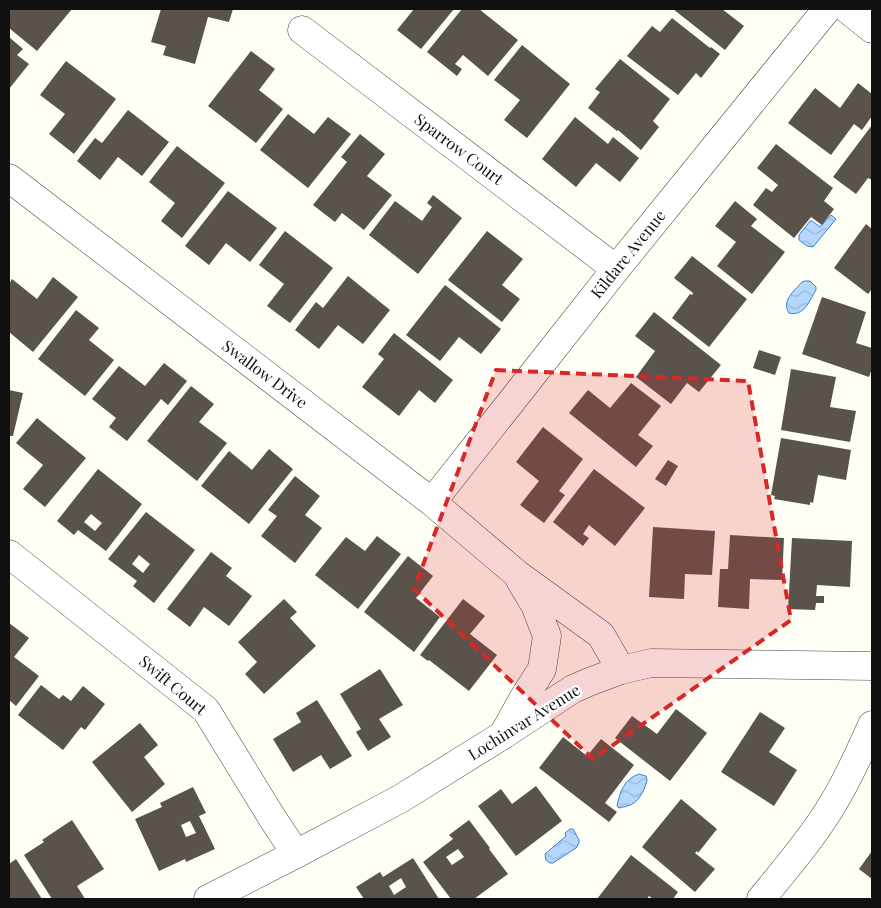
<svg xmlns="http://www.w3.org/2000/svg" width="881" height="908" font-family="'Playfair Display',serif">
<defs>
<pattern id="water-waves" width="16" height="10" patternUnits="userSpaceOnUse" patternTransform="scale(1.25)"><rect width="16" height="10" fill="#b4d7fb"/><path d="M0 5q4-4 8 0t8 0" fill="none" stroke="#9ab8d6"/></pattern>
</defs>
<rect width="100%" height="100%" fill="#fffef4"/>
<!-- water -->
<path fill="url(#water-waves)" stroke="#3481d9" d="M 831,215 L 836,219 L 813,247 L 807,246 L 799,240 L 799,235 L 810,221 L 812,221 L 820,227 Z
M 805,281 L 810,281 L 816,287 L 816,290 C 809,301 804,317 789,313 C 781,301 794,291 802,282 Z
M 639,774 L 646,776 L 647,780 C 645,790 638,804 627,806 C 625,807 622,807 619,808 L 617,806 C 620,792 624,779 639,774 Z
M 570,829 L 573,829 L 579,840 L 579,843 L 576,848 L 553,863 L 550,863 L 546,860 L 545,854 L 566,836 L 565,833 Z"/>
<!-- building -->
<path fill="#5a534c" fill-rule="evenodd" d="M 11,9 L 72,9 L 37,51 L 9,28 L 9,11 Z
M 161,9 L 233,9 L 229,22 L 208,17 L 195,64 L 163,55 L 166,46 L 151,42 Z
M 414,9 L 454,9 L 421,49 L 397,30 Z
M 462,9 L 479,9 L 518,40 L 488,76 L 463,55 L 455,64 L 462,69 L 457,76 L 427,52 Z
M 673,9 L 722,9 L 744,26 L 725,50 Z
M 672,18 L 710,48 L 711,47 L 720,54 L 701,78 L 696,73 L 678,95 L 627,56 L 652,26 L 660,32 Z
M 9,37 L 23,49 L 17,55 L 29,64 L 9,89 Z
M 522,45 L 570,84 L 527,138 L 504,120 L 520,100 L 494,80 Z
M 251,51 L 275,69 L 259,90 L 283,109 L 256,143 L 208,106 Z
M 620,59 L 670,99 L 653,121 L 659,127 L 641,150 L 618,130 L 617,131 L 588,108 L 600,92 L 595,89 Z
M 66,61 L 116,99 L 74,154 L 49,134 L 65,114 L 40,95 Z
M 858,83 L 872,94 L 872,116 L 862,130 L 854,124 L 831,155 L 788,123 L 815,88 L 840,108 Z
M 128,110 L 169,142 L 142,176 L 118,157 L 100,180 L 77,161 L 95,138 L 102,143 Z
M 288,114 L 314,134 L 328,117 L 351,134 L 308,188 L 260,150 Z
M 575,117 L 608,144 L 613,137 L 639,158 L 620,182 L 596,163 L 576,187 L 542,159 Z
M 872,125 L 872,180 L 868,178 L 856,194 L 833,177 Z
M 360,134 L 385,154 L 367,176 L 392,195 L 364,230 L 342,213 L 335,222 L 313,205 L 347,162 L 341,157 Z
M 776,144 L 833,188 L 824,201 L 834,209 L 822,225 L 811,217 L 794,238 L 753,205 L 766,188 L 772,192 L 778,185 L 757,168 Z
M 177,146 L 225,183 L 182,238 L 161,221 L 175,203 L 149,182 Z
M 228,191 L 277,228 L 250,262 L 226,243 L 209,265 L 185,246 Z
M 433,195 L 462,218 L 418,274 L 369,235 L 395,201 L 422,221 L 432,207 L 427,203 Z
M 735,201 L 757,219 L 751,226 L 785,252 L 752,294 L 717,266 L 736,242 L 715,226 Z
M 866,224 L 872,229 L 872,289 L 868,294 L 834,268 Z
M 285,231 L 333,268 L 290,323 L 267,306 L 284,284 L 259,265 Z
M 487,231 L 523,259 L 502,285 L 520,299 L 502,322 L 448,280 Z
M 692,256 L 747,299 L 709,347 L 672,318 L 690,294 L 692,295 L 693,293 L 674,278 Z
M 348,276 L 390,310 L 363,344 L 338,325 L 319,349 L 295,330 L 316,302 L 323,308 Z
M 53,277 L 78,297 L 33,352 L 9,332 L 9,284 L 12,279 L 37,299 Z
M 445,285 L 501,329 L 481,354 L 459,337 L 440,361 L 406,335 Z
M 822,297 L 866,312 L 856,343 L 872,348 L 872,368 L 869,377 L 802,354 Z
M 76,310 L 99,328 L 89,340 L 114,360 L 85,396 L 38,359 Z
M 654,312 L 721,365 L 699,392 L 687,383 L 671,404 L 636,377 L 655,351 L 635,336 Z
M 394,333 L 453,380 L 435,403 L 419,390 L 399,416 L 362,387 L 384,359 L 378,354 Z
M 759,350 L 781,357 L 775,375 L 753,368 Z
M 164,363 L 187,381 L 168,405 L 161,399 L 127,441 L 109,427 L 116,418 L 92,399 L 119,366 L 145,386 Z
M 791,369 L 836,377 L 830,407 L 856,411 L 850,442 L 781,430 Z
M 631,383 L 661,406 L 638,435 L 653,446 L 636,467 L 569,413 L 588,390 L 610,408 Z
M 191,386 L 214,404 L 199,422 L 227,443 L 197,481 L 147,441 Z
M 9,390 L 23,393 L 13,436 L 9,436 Z
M 37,418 L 86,458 L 45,507 L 23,489 L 43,465 L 16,443 Z
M 543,427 L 583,459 L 559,491 L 565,495 L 544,523 L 520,505 L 539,481 L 516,462 Z
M 781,438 L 851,450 L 846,480 L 818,475 L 813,503 L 810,502 L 810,505 L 774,499 L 775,496 L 771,495 Z
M 269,449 L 293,469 L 249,524 L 201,486 L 229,451 L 252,470 Z
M 668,460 L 678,466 L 666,486 L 655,479 Z
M 98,469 L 142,504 L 106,551 L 78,530 L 74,535 L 57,521 ZM 91,514 L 102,523 L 95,531 L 84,522 Z
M 594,469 L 645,508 L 615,546 L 589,525 L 583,534 L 589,538 L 583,546 L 553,522 Z
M 295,476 L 320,496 L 305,515 L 322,528 L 295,563 L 261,536 L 277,516 L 268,510 Z
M 146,512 L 195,550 L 154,603 L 133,586 L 137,581 L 108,559 ZM 139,555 L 150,564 L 143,573 L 132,564 Z
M 653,527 L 715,531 L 712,575 L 685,574 L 684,599 L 649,597 Z
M 730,535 L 784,538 L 782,580 L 750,579 L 749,609 L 718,607 L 720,569 L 728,569 Z
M 377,536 L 401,554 L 358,609 L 315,575 L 346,537 L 365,551 Z
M 792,538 L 852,541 L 850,587 L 817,585 L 816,596 L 824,596 L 824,603 L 816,603 L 815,610 L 788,609 Z
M 211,552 L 232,568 L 226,576 L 252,596 L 229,626 L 204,607 L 190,627 L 167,609 Z
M 408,556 L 433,576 L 416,598 L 440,617 L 414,652 L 364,612 Z
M 284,599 L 297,612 L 290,618 L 316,646 L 264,694 L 245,674 L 257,662 L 238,642 Z
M 463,599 L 485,616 L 470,634 L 497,655 L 469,691 L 429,660 L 428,661 L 420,655 Z
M 9,623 L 29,638 L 14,657 L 39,676 L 16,706 L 9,700 Z
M 380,669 L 403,705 L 379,719 L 391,737 L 368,751 L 356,732 L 361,729 L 340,694 Z
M 41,685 L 59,699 L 63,695 L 71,701 L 83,686 L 105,704 L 85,730 L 81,727 L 63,750 L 18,715 Z
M 317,700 L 352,756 L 330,769 L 321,755 L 293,772 L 273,739 L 301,722 L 296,713 Z
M 676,709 L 707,733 L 670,781 L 615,738 L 632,716 L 657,734 Z
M 760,712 L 785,728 L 769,752 L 797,770 L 774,806 L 721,772 Z
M 140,723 L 158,745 L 144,757 L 165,784 L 132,812 L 92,762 Z
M 563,737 L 587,756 L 601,739 L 634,765 L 605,803 L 617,812 L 609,822 L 539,768 Z
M 536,786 L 562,821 L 516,856 L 478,806 L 501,789 L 512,804 Z
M 193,787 L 206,813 L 199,816 L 215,849 L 186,862 L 185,859 L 159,871 L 135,819 L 162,807 L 160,803 ZM 190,821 L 196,833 L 186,837 L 181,825 Z
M 681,799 L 717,829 L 698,853 L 697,851 L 695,853 L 715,869 L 695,892 L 642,847 Z
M 72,820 L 104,869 L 77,886 L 85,899 L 52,899 L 24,855 L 44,842 L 42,840 Z
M 469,820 L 490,848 L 489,849 L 508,874 L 474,899 L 451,899 L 423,862 L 453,839 L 449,835 ZM 458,849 L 464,857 L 452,865 L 446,857 Z
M 872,851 L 872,879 L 859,869 Z
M 631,855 L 678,892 L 673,899 L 653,899 L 649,896 L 647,899 L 597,899 Z
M 413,858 L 439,899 L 364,899 L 356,887 L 380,872 L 383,877 ZM 401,878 L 406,887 L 394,895 L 389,886 Z
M 16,859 L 42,899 L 9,899 L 9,864 Z"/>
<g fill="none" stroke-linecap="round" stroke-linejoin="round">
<defs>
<path id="minor" d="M 847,9 L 872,29
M 302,30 L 616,269
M 9,178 L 432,502 L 517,574 L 601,635 L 621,670
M 432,502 L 616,269 L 827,9
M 9,554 L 206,710 L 271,816 L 296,854
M 503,735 L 523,699 L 542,669 L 547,636 L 535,605 L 520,580
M 761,899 C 784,871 809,842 829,810 C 846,783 859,754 872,725"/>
<path id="tertiary" d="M 208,899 L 296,854 L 400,799 L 503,735 L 573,689 L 589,682 L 621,670 L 651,663 L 872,666"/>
</defs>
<!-- minor casing -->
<use href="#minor" stroke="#434343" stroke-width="29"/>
<!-- tertiary casing -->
<use href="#tertiary" stroke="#434343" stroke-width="29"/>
<!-- minor -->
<use href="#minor" stroke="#fff" stroke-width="28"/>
<!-- tertiary -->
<use href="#tertiary" stroke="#fff" stroke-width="28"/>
</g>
<!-- marked area -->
<path fill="#d62828" fill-opacity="0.2" stroke="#d62828" stroke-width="4" stroke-dasharray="10 6" stroke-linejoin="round" d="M 496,370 L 748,381 L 791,620 L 593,759 L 414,589 Z"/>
<g text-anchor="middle" stroke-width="5" stroke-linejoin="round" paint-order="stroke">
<!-- street labels -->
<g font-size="16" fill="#101010" stroke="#fff">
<text transform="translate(459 149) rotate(37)" y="6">Sparrow Court</text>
<text transform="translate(628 254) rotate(-51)" y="6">Kildare Avenue</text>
<text transform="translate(265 374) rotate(37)" y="6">Swallow Drive</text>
<text transform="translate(173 685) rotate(40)" y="6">Swift Court</text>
<text transform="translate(524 722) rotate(-32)" y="6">Lochinvar Avenue</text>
</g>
</g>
<!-- border -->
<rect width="881" height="908" fill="none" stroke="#101010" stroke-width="20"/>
</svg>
